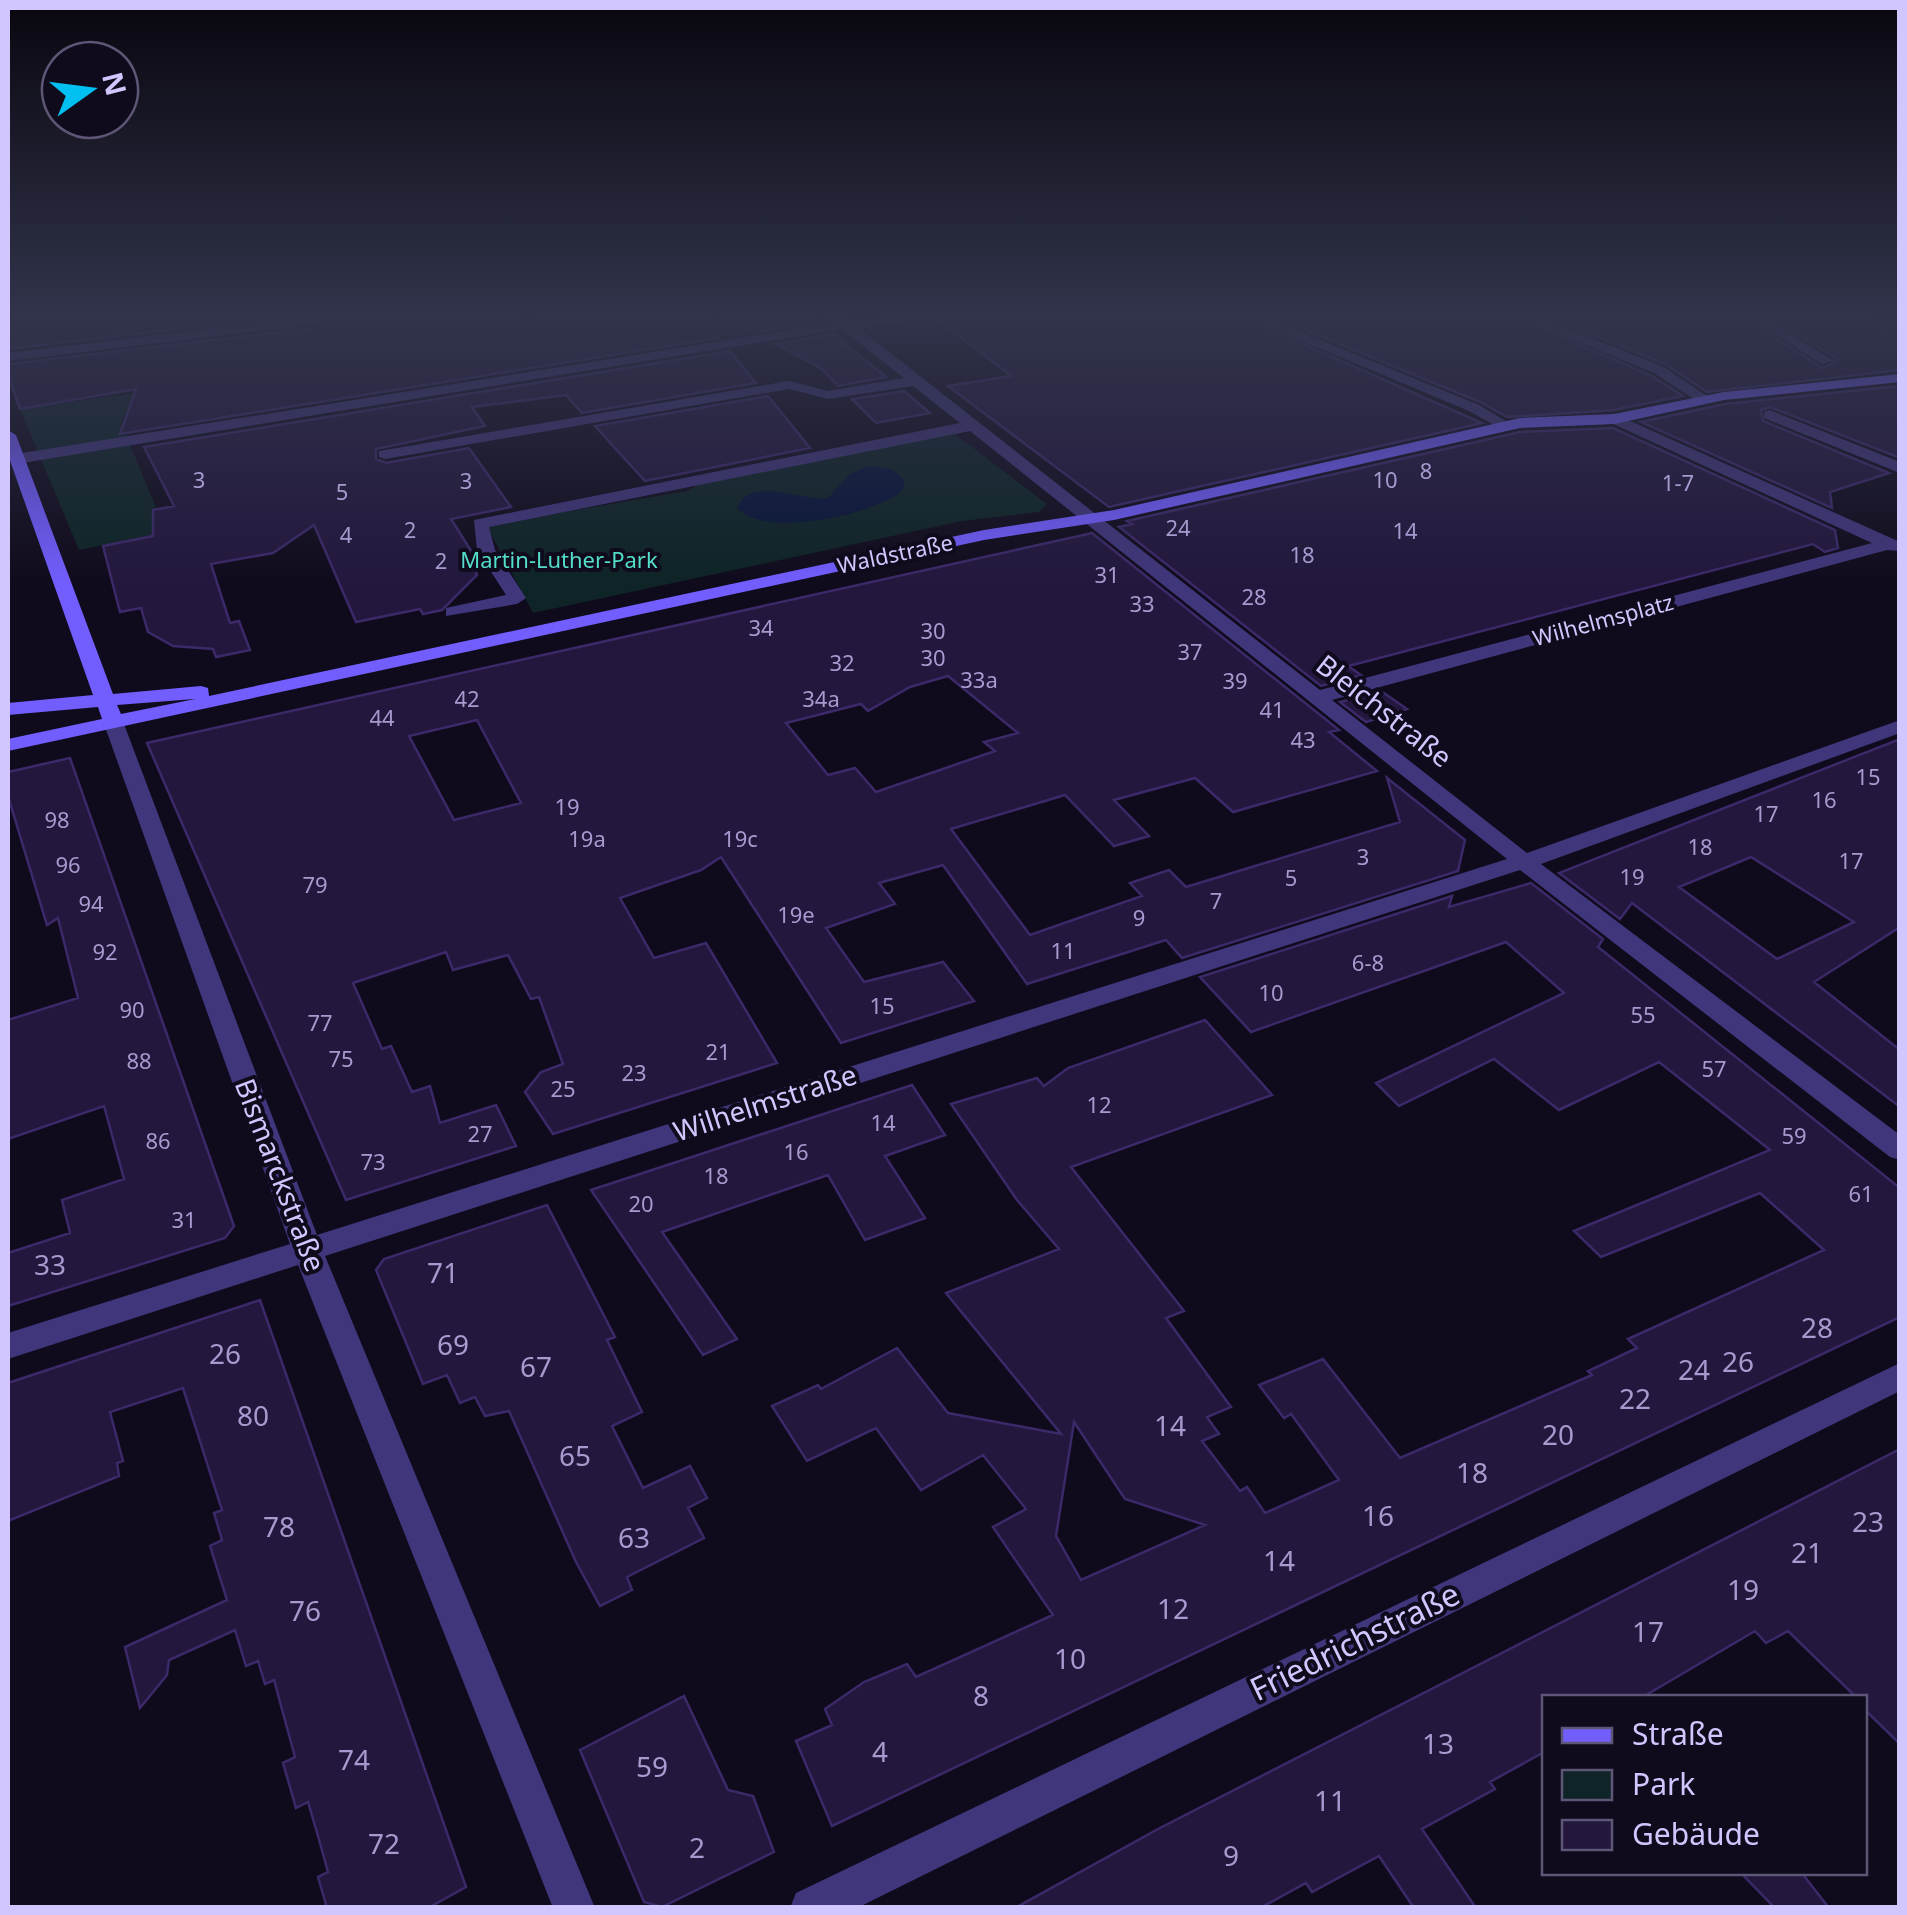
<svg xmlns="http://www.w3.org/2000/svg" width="1907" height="1915" font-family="'Noto Sans',sans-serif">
<rect width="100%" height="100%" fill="#100b1c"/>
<!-- green -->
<path fill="#0e2426" d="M 135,393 L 121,423 L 166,532 L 79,550 L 20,409 Z
M 955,434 L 1047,504 L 1039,512 L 962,521 L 533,613 L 486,525 L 688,491 L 704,481 Z"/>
<!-- water -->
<path fill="#081438" d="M 869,466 L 893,470 L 905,481 L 902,491 C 872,515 765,539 737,508 C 750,475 802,502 828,498 L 850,474 Z"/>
<!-- building -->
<path fill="#23173d" stroke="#3c2969" stroke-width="2.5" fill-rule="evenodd" d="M 8,316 L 285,316 L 8,349 Z
M 360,316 L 512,316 L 518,324 L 579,316 L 702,316 L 719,338 L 120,434 L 136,389 L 20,409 L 8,375 L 8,364 L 350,324 Z
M 727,316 L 810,316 L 818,322 L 755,332 Z
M 933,316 L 1240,316 L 1482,423 L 1109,507 L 948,386 L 1011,376 Z
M 1272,316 L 1514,316 L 1652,376 L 1683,396 L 1614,410 L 1507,417 L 1480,402 Z
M 1546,316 L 1741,316 L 1823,368 L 1838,360 L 1769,316 L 1859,316 L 1900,339 L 1900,370 L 1707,392 L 1665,364 Z
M 833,334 L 886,377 L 838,386 L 822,369 L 776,344 Z
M 730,351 L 756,383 L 582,413 L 566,395 L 472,407 L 485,426 L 376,449 L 376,459 L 386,463 L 469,448 L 511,507 L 451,519 L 475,557 L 471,558 L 477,575 L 442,610 L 423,614 L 420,609 L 356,622 L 314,525 L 273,553 L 211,564 L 230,623 L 239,621 L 250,650 L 216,657 L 213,649 L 173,646 L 148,632 L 141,608 L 120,612 L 103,546 L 153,536 L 153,510 L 174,506 L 144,447 Z
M 1900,386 L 1900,458 L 1770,407 L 1761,410 L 1763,421 L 1889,473 L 1830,492 L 1832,508 L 1641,422 L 1725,404 Z
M 904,391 L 930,413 L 876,423 L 852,399 Z
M 768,396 L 810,448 L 645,481 L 595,426 Z
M 1613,428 L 1835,530 L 1838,548 L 1825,552 L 1813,544 L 1364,662 L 1348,666 L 1361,675 L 1321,686 L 1119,527 L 1132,524 L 1127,521 L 1520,432 Z
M 1092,533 L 1339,730 L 1329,732 L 1377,771 L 1233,812 L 1195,778 L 1114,800 L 1149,836 L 1114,846 L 1065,795 L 951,829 L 1030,935 L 1142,896 L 1130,883 L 1169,870 L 1186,887 L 1400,822 L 1387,778 L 1465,840 L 1458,871 L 1182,958 L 1166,940 L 1027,984 L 943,865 L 879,883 L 895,904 L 826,928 L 864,982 L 943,962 L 974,1001 L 841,1043 L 721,857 L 701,870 L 620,898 L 654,958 L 706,943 L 777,1063 L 553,1134 L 525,1092 L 541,1072 L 563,1064 L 539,997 L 531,999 L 508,955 L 453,970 L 446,952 L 353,983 L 382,1049 L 391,1046 L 412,1092 L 430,1086 L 440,1123 L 496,1105 L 516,1146 L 346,1200 L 147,743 ZM 948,676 L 1018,733 L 984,742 L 995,751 L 876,792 L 855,768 L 828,775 L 786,723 L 861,704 L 868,711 L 910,687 ZM 477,720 L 521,803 L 454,820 L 409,736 Z
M 1381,691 L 1407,709 L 1366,722 L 1340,702 Z
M 1900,739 L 1900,927 L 1814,982 L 1900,1050 L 1900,1107 L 1632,903 L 1620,919 L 1559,873 ZM 1751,857 L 1854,922 L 1777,959 L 1679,887 Z
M 70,758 L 234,1226 L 225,1238 L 8,1306 L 8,1253 L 70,1233 L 62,1200 L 124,1179 L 104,1106 L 8,1139 L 8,1020 L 78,998 L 58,918 L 47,925 L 8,796 L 8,772 Z
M 1531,883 L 1603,939 L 1598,947 L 1900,1188 L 1900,1317 L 832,1826 L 796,1741 L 832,1725 L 825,1709 L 864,1682 L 907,1664 L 916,1677 L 1053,1615 L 993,1527 L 1026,1509 L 983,1455 L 921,1490 L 876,1428 L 807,1461 L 772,1406 L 818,1385 L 821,1389 L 897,1348 L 948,1413 L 1061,1434 L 946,1293 L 1059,1249 L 1017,1200 L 951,1104 L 1037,1078 L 1044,1086 L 1068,1068 L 1205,1020 L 1272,1095 L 1071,1167 L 1184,1311 L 1166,1318 L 1231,1407 L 1207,1417 L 1219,1434 L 1202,1441 L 1240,1491 L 1247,1487 L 1265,1513 L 1339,1480 L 1291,1414 L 1284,1418 L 1259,1385 L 1323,1359 L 1400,1458 L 1592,1375 L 1588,1371 L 1637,1348 L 1628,1339 L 1824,1250 L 1760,1193 L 1601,1257 L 1574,1231 L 1770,1150 L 1659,1062 L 1559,1110 L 1494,1059 L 1399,1106 L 1376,1083 L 1564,993 L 1506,942 L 1251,1032 L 1200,977 L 1452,896 L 1449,907 ZM 1074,1422 L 1125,1499 L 1205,1525 L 1081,1580 L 1056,1536 Z
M 912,1085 L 945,1135 L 885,1156 L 925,1218 L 865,1240 L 828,1175 L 662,1232 L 737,1339 L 703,1355 L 591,1190 Z
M 547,1205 L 615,1337 L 607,1340 L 642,1412 L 612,1426 L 643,1488 L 690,1466 L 707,1498 L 688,1508 L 704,1538 L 627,1577 L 632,1590 L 600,1606 L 576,1562 L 509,1411 L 485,1416 L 475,1397 L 460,1403 L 447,1375 L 423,1384 L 376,1270 L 384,1259 Z
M 260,1300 L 466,1887 L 428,1908 L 327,1908 L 318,1877 L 328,1872 L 318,1836 L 308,1802 L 296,1808 L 283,1763 L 295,1757 L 274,1680 L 265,1684 L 258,1661 L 246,1666 L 235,1630 L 169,1660 L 167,1675 L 140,1708 L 125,1647 L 227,1600 L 210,1546 L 222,1540 L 214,1513 L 222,1510 L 183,1388 L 110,1412 L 123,1461 L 117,1463 L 119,1476 L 8,1521 L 8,1383 Z
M 1900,1449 L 1900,1744 L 1864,1709 L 1864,1698 L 1857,1698 L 1788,1631 L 1766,1643 L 1755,1631 L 1641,1698 L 1544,1698 L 1544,1752 L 1490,1782 L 1495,1789 L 1422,1829 L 1476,1908 L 1414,1908 L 1379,1856 L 1312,1892 L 1306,1883 L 1260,1908 L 1015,1908 L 1158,1829 Z
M 684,1696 L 728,1790 L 753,1796 L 774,1852 L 662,1907 L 644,1902 L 580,1750 Z
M 1740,1872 L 1801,1872 L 1829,1908 L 1775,1908 Z"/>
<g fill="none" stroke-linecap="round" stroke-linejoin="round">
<!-- street -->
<path fill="#40367b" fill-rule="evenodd" d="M 316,316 L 357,316 L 350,320 L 8,361 L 8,353 Z
M 827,316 L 842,316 L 851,322 L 928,316 L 860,329 L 1320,690 L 1872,543 L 1609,422 L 1609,416 L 1619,416 L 1900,542 L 1900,551 L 1887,550 L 1332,700 L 1527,853 L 1900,720 L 1900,733 L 1541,864 L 1900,1135 L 1900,1160 L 1890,1157 L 1520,870 L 325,1256 L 595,1908 L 553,1908 L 298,1265 L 8,1359 L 8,1333 L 290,1244 L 104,724 L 107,720 L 114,718 L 124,724 L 317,1235 L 1507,859 L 970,431 L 489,527 L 495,550 L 526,598 L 517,604 L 446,616 L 446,608 L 506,595 L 477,550 L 474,520 L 960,423 L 913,386 L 828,399 L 789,389 L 385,459 L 379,457 L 379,451 L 789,381 L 828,391 L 904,378 L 842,329 L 16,464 L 8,459 L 16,454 L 834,323 Z
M 1243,316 L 1262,316 L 1479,405 L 1514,426 L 1501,429 L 1469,411 Z
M 1517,316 L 1536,316 L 1664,367 L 1713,400 L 1700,403 L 1654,373 Z
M 1745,316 L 1762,316 L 1834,361 L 1822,364 Z
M 1769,410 L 1900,462 L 1900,473 L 1764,418 L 1764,412 Z
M 1900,1363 L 1900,1391 L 857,1908 L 790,1908 L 796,1893 Z"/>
<!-- secondary -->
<path fill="#725dff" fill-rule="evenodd" d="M 1900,374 L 1900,382 L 1724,400 L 1614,424 L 1520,428 L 1114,520 L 984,540 L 8,751 L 8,739 L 102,719 L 98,707 L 8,715 L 8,703 L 93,695 L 8,455 L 8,430 L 16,435 L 113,694 L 201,686 L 208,688 L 209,696 L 984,530 L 1114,510 L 1520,418 L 1614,414 L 1724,392 ZM 195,699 L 121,714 L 117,705 Z"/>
</g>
<!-- sky -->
<linearGradient id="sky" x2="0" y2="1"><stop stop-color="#09060f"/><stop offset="0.54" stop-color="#31344b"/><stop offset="1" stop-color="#31344b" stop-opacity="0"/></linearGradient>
<rect width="1907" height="584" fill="url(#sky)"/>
<g text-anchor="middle" stroke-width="8" stroke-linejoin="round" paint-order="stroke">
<!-- number labels -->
<g font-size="22" fill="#a69ace">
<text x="1426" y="479">8</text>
<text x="199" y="488">3</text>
<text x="1385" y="488">10</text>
<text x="466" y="489">3</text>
<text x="1678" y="491">1-7</text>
<text x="342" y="500">5</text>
<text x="1178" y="536">24</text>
<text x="410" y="538">2</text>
<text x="1405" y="539">14</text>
<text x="346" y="543">4</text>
<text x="1302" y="563">18</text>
<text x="441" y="569">2</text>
<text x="1107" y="583">31</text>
<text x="1254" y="605">28</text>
<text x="1142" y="612">33</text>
<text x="761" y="636">34</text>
<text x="933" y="639">30</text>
<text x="1190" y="660">37</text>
<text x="933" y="666">30</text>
<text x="842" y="671">32</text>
<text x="979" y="688">33a</text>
<text x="1235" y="689">39</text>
<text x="467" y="707">42</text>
<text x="821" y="707">34a</text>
<text x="1272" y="718">41</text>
<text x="382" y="726">44</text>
<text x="1303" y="748">43</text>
<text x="1868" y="785">15</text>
<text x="1824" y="808">16</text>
<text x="567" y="815">19</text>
<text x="1766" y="822">17</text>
<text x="57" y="828">98</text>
<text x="587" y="847">19a</text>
<text x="740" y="847">19c</text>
<text x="1700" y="855">18</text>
<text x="1363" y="865">3</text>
<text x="1851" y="869">17</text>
<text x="68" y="873">96</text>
<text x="1632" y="885">19</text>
<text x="1291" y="886">5</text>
<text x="315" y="893">79</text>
<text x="1216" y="909">7</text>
<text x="91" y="912">94</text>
<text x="796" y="923">19e</text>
<text x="1139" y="926">9</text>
<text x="1063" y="959">11</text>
<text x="105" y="960">92</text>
<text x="1368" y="971">6-8</text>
<text x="1271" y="1001">10</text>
<text x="882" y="1014">15</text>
<text x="132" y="1018">90</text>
<text x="1643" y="1023">55</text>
<text x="320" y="1031">77</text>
<text x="718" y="1060">21</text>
<text x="341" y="1067">75</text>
<text x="139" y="1069">88</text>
<text x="1714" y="1077">57</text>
<text x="634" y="1081">23</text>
<text x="563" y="1097">25</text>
<text x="1099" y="1113">12</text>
<text x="883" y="1131">14</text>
<text x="480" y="1142">27</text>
<text x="1794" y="1144">59</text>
<text x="158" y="1149">86</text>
<text x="796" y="1160">16</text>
<text x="373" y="1170">73</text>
<text x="716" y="1184">18</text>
<text x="1861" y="1202">61</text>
<text x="641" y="1212">20</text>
<text x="184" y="1228">31</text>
</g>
<!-- far-street labels -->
<g font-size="22" fill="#d2c6ff" stroke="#100b1c">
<text transform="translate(895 554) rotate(-12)" y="8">Waldstraße</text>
<text transform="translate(1603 620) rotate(-15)" y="8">Wilhelmsplatz</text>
</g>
<!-- far-park labels -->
<g font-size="22" fill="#53deca" stroke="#100b1c">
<text x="559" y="568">Martin-Luther-Park</text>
</g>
<!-- street labels -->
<g font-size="28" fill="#d2c6ff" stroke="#100b1c">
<text transform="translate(1384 711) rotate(38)" y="10">Bleichstraße</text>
<text transform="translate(765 1103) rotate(-18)" y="10">Wilhelmstraße</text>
<text transform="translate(280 1175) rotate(69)" y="10">Bismarckstraße</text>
</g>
<!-- near-number labels -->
<g font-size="28" fill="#a69ace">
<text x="50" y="1275">33</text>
<text x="443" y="1283">71</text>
<text x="1817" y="1338">28</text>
<text x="453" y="1355">69</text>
<text x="225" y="1364">26</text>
<text x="1738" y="1372">26</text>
<text x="536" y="1377">67</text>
<text x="1694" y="1380">24</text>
<text x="1635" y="1409">22</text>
<text x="253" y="1426">80</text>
<text x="1170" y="1436">14</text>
<text x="1558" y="1445">20</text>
<text x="575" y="1466">65</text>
<text x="1472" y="1483">18</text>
<text x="1378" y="1526">16</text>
<text x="1868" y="1532">23</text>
<text x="279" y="1537">78</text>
<text x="634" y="1548">63</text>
<text x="1807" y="1563">21</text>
<text x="1279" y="1571">14</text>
<text x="1743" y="1600">19</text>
<text x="1173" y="1619">12</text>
<text x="305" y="1621">76</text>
<text x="1648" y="1642">17</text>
<text x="1070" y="1669">10</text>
<text x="981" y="1706">8</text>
<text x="1438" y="1754">13</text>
<text x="880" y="1762">4</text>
<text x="354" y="1770">74</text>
<text x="652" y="1777">59</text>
<text x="1330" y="1811">11</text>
<text x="384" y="1854">72</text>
<text x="697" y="1858">2</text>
<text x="1231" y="1866">9</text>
</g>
<!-- near-street labels -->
<g font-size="32" fill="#d2c6ff" stroke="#100b1c">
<text transform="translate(1355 1642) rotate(-26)" y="11">Friedrichstraße</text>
</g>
</g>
<!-- border -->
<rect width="1907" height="1915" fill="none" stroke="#d2c6ff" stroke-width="20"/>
<!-- legend -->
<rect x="1542" y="1695" width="325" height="180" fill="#100b1c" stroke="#5e5677" stroke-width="2.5"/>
<rect x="1562" y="1728" width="50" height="15" fill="#725dff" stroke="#5e5677" stroke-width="2.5"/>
<text x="1632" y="1745" font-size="30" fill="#d2c6ff">Straße</text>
<rect x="1562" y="1770" width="50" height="30" fill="#0e2426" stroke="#5e5677" stroke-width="2.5"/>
<text x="1632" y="1795" font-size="30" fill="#d2c6ff">Park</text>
<rect x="1562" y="1820" width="50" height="30" fill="#23173d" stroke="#5e5677" stroke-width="2.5"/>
<text x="1632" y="1845" font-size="30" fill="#d2c6ff">Gebäude</text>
<!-- north arrow -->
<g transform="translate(90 90) rotate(76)"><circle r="48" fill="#100b1c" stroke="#5e5677" stroke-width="2.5"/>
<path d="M0-8L18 38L0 25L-18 38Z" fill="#00bff1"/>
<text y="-15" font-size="28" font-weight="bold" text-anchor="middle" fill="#d2c6ff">N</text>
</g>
</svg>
